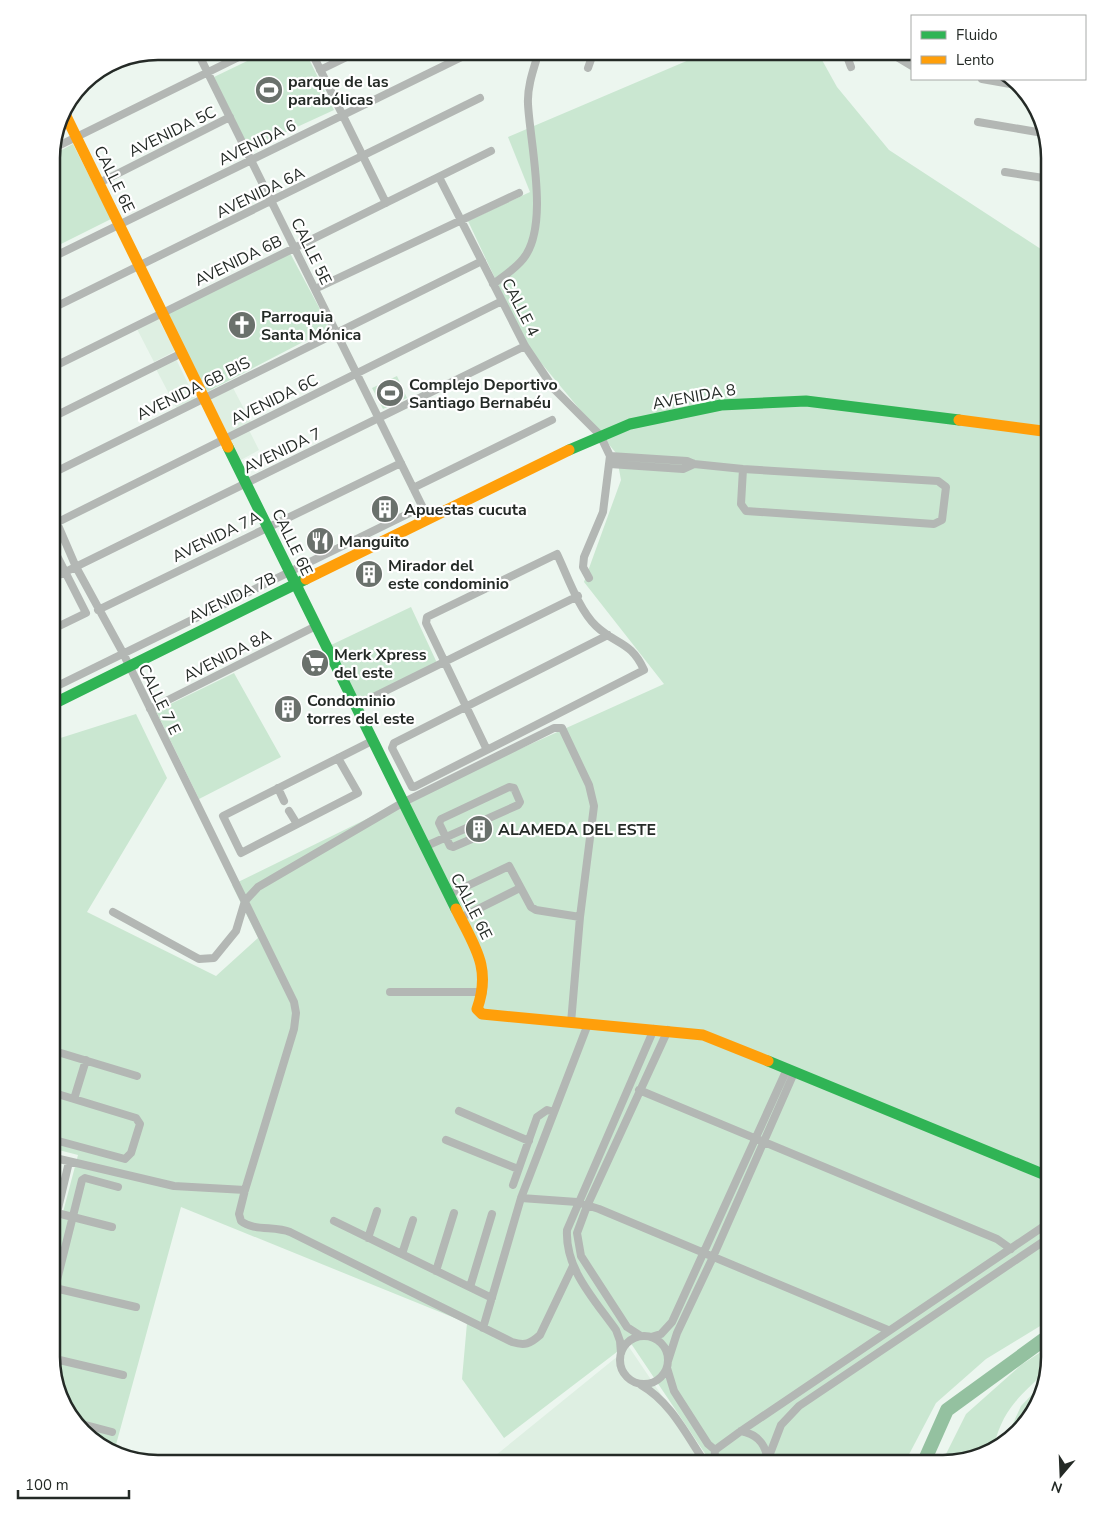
<svg xmlns="http://www.w3.org/2000/svg" width="1101" height="1515" font-family="'Nunito Sans',sans-serif">
<rect width="100%" height="100%" fill="#ecf6ef"/>
<!-- built -->
<path fill="#deefe2" d="M 158,318 L 175,351 L 154,362 L 137,329 Z
M 176,359 L 196,400 L 177,409 L 156,369 Z
M 232,386 L 252,424 L 228,435 L 209,398 Z
M 249,430 L 259,450 L 239,461 L 228,440 Z
M 629,1347 L 708,1464 L 485,1464 Z"/>
<!-- green -->
<path fill="#cae7d1" d="M 268,51 L 305,51 L 334,110 L 249,149 L 214,77 Z
M 710,51 L 817,51 L 837,87 L 889,150 L 1050,255 L 1050,1320 L 986,1359 L 936,1403 L 904,1464 L 712,1464 L 630,1342 L 504,1438 L 462,1379 L 467,1323 L 181,1207 L 114,1452 L 104,1449 L 66,1411 L 51,1357 L 51,1258 L 78,1155 L 51,1148 L 51,741 L 136,714 L 167,778 L 87,912 L 216,976 L 258,938 L 232,885 L 393,806 L 664,684 L 584,582 L 621,480 L 616,453 L 527,346 L 468,221 L 530,192 L 508,137 Z
M 73,144 L 111,219 L 51,249 L 52,155 Z
M 290,253 L 330,328 L 207,392 L 166,312 Z
M 397,376 L 407,398 L 383,409 L 372,388 Z
M 411,607 L 437,663 L 357,701 L 331,645 Z
M 234,673 L 281,757 L 199,799 L 156,711 Z
M 1050,1346 C 1050,1374 1032,1382 1016,1401 C 1003,1416 997,1432 993,1450 L 941,1464 L 966,1414 L 1021,1365 Z
M 1043,1383 L 1036,1410 L 1005,1441 L 1021,1406 Z"/>
<g fill="none" stroke-linecap="round" stroke-linejoin="round">
<!-- river -->
<path stroke="#94c1a0" stroke-width="14" d="M 923,1464 L 947,1410 L 1050,1335"/>
<!-- street -->
<path stroke="#b3b7b4" stroke-width="8" d="M 197,51 L 428,518
M 311,51 L 386,203
M 845,51 L 851,67
M 887,51 L 912,66
M 588,68 L 594,51
M 320,70 L 359,51
M 982,79 L 1016,85
M 85,81 L 140,55
M 978,122 L 1043,133
M 52,149 L 251,51
M 1005,172 L 1050,179
M 439,177 L 525,346 L 554,389 L 600,435 L 610,456 L 603,512 L 584,557 L 583,567 L 589,578
M 99,183 L 230,117
M 51,258 L 474,51
M 493,284 C 504,276 515,269 523,259 C 550,226 530,144 528,104 C 527,86 534,68 539,51
M 315,289 L 519,193
M 51,309 L 480,98
M 51,368 L 491,151
M 51,418 L 182,353
M 610,456 L 687,461 L 694,464 L 743,469 L 938,481 L 946,487 L 942,520 L 934,524 L 746,511 L 741,504 L 743,469
M 610,464 L 683,469 L 694,464
M 51,474 L 482,261
M 413,488 L 552,420
M 51,509 L 76,567 L 123,653 L 294,1002 L 296,1013 L 294,1029 L 245,1190 L 239,1214 L 241,1221 C 253,1231 275,1226 290,1232 L 512,1342 C 525,1346 530,1344 540,1335 L 573,1266
M 58,522 L 502,301
M 51,579 L 525,346
M 98,610 L 401,463
M 51,630 L 86,613 L 51,544
M 51,689 L 422,507
M 355,706 L 578,596
M 150,709 L 316,626
M 487,750 L 426,623 L 427,617 L 557,554 C 567,575 579,610 596,626 C 616,645 631,641 644,670 L 414,787 L 412,787 L 392,748 L 394,743 L 608,635
M 338,758 L 358,793 L 241,853 L 223,816 L 372,741
M 278,788 L 284,801
M 289,811 L 297,824
M 424,847 L 518,805 L 520,802 L 514,788 L 509,787 L 441,819 L 439,823 L 450,846 L 453,847 L 474,838 L 472,826
M 113,912 L 199,959 L 214,958 L 236,931 L 245,901 L 258,887 L 402,803 L 554,728 L 562,728 L 589,785 L 594,806 L 580,917 L 536,910 L 531,907 L 509,866 L 448,895
M 460,918 L 520,888
M 390,992 L 483,992
M 571,1023 L 580,917
M 51,1050 L 137,1076
M 639,1090 L 997,1239 L 1011,1249
M 74,1099 L 86,1060
M 459,1111 L 529,1141
M 51,1139 L 125,1159 L 131,1153 L 140,1124 L 136,1118 L 51,1092
M 446,1140 L 518,1169
M 51,1157 L 174,1186 L 245,1190
M 51,1183 L 51,1176
M 513,1185 L 537,1117 L 547,1110 L 554,1112
M 118,1187 L 85,1178 L 82,1180 L 56,1284 L 59,1289 L 136,1307
M 521,1198 L 577,1202 L 599,1209 L 888,1330
M 57,1213 L 112,1227
M 334,1221 L 492,1298
M 51,1238 L 69,1162
M 368,1238 L 377,1211
M 402,1254 L 413,1220
M 436,1271 L 454,1213
M 470,1287 L 492,1214
M 51,1323 L 56,1303
M 483,1328 L 521,1198 L 588,1024
M620 1360a24 24 0 1 1 48 0a24 24 0 1 1-48 0Z
M 641,1336 L 627,1327 L 581,1256 L 577,1233 L 587,1206 L 668,1030
M 651,1337 L 661,1334 L 672,1322 L 787,1069
M 621,1353 L 620,1341 L 616,1330 C 594,1299 565,1269 567,1230 L 654,1029
M 51,1358 L 123,1375
M 668,1361 L 677,1333 L 713,1257 L 794,1073
M 667,1368 L 674,1391 L 708,1444 L 715,1450
M 641,1385 C 671,1402 687,1436 706,1464
M 78,1423 L 112,1432
M 741,1431 C 755,1434 764,1441 767,1456
M 714,1464 L 715,1450 L 741,1431 L 1050,1222
M 766,1464 L 781,1425 L 799,1406 L 1050,1237"/>
<!-- fast -->
<path stroke="#30b455" stroke-width="11" d="M 228,447 L 456,909
M 569,450 L 630,424 L 721,405 L 806,401 L 959,420
M 51,705 L 306,579
M 768,1061 L 1050,1177"/>
<!-- slow -->
<path stroke="#ff9f0a" stroke-width="11" d="M 63,110 L 228,447
M 959,420 L 1050,432
M 306,579 L 569,450
M 456,909 C 474,946 492,967 477,1009 L 482,1014 L 703,1035 L 768,1061"/>
</g>
<!-- icons -->
<defs>
<symbol id="stadium-disc" viewBox="-11 -11 22 22"><circle r="9.5" fill="#6a716c" stroke="#fff"/><path d="M0-5a6.5 5 0 1 0 0 10a6.5 5 0 1 0 0-10ZM-3.5-1.8h7v3.6h-7Z" fill="#fff"/></symbol>
<symbol id="church-disc" viewBox="-11 -11 22 22"><circle r="9.5" fill="#6a716c" stroke="#fff"/><path d="M-1.2-6h2.4v3.5h3.3v2.4h-3.3V6h-2.4V-.1h-3.3v-2.4h3.3Z" fill="#fff"/></symbol>
<symbol id="building-disc" viewBox="-11 -11 22 22"><circle r="9.5" fill="#6a716c" stroke="#fff"/><path d="M-4-6H4V6H1V3H-1V6H-4ZM-2.5-4.3h1.7v1.8h-1.7ZM.8-4.3h1.7v1.8H.8ZM-2.5-1h1.7V.8h-1.7ZM.8-1h1.7V.8H.8Z" fill="#fff"/></symbol>
<symbol id="restaurant-disc" viewBox="-11 -11 22 22"><circle r="9.5" fill="#6a716c" stroke="#fff"/><path d="M-5-6h1v4h1v-4h1v4h1v-4h1v5L-1.5 .5V6h-2V.5L-5-1ZM5-6V6H3V1.5H1.5Q1.5-4 5-6Z" fill="#fff"/></symbol>
<symbol id="supermarket-disc" viewBox="-11 -11 22 22"><circle r="9.5" fill="#6a716c" stroke="#fff"/><path d="M-6-5.5h2.5l.6 2H6L4.5 2H-2.5L-4.4-4H-6ZM-1.5 3.2a1.3 1.3 0 1 0 .1 0ZM3 3.2a1.3 1.3 0 1 0 .1 0Z" fill="#fff"/></symbol>
</defs>
<g fill-rule="evenodd">
<use href="#stadium-disc" x="253" y="74" width="32" height="32"/>
<use href="#church-disc" x="226" y="309" width="32" height="32"/>
<use href="#stadium-disc" x="374" y="377" width="32" height="32"/>
<use href="#building-disc" x="369" y="493" width="32" height="32"/>
<use href="#restaurant-disc" x="304" y="525" width="32" height="32"/>
<use href="#building-disc" x="353" y="558" width="32" height="32"/>
<use href="#supermarket-disc" x="299" y="647" width="32" height="32"/>
<use href="#building-disc" x="272" y="693" width="32" height="32"/>
<use href="#building-disc" x="463" y="813" width="32" height="32"/>
</g>
<g text-anchor="middle" stroke-width="4.5" stroke-linejoin="round" paint-order="stroke">
<!-- poi labels -->
<g font-size="16" font-weight="bold" fill="#242a26" stroke="#fff" text-anchor="start">
<text x="288" y="87">parque de las<tspan x="288" dy="18">parabólicas</tspan></text>
<text x="261" y="322">Parroquia<tspan x="261" dy="18">Santa Mónica</tspan></text>
<text x="409" y="390">Complejo Deportivo<tspan x="409" dy="18">Santiago Bernabéu</tspan></text>
<text x="404" y="515">Apuestas cucuta</text>
<text x="339" y="547">Manguito</text>
<text x="388" y="571">Mirador del<tspan x="388" dy="18">este condominio</tspan></text>
<text x="334" y="660">Merk Xpress<tspan x="334" dy="18">del este</tspan></text>
<text x="307" y="706">Condominio<tspan x="307" dy="18">torres del este</tspan></text>
<text x="498" y="835">ALAMEDA DEL ESTE</text>
</g>
<!-- street labels -->
<g font-size="16" fill="#242a26" stroke="#fff">
<text transform="translate(172 131) rotate(-26)" y="6">AVENIDA 5C</text>
<text transform="translate(257 142) rotate(-26)" y="6">AVENIDA 6</text>
<text transform="translate(115 179) rotate(64)" y="6">CALLE 6E</text>
<text transform="translate(260 192) rotate(-26)" y="6">AVENIDA 6A</text>
<text transform="translate(312 251) rotate(64)" y="6">CALLE 5E</text>
<text transform="translate(238 260) rotate(-26)" y="6">AVENIDA 6B</text>
<text transform="translate(521 307) rotate(63)" y="6">CALLE 4</text>
<text transform="translate(193 388) rotate(-26)" y="6">AVENIDA 6B BIS</text>
<text transform="translate(694 396) rotate(-10)" y="6">AVENIDA 8</text>
<text transform="translate(274 399) rotate(-26)" y="6">AVENIDA 6C</text>
<text transform="translate(282 450) rotate(-26)" y="6">AVENIDA 7</text>
<text transform="translate(216 536) rotate(-26)" y="6">AVENIDA 7A</text>
<text transform="translate(293 542) rotate(64)" y="6">CALLE 6E</text>
<text transform="translate(232 597) rotate(-26)" y="6">AVENIDA 7B</text>
<text transform="translate(227 655) rotate(-27)" y="6">AVENIDA 8A</text>
<text transform="translate(160 699) rotate(64)" y="6">CALLE 7 E</text>
<text transform="translate(472 906) rotate(63)" y="6">CALLE 6E</text>
</g>
</g>
<!-- crop -->
<path d="M0 0H1101V1515H0ZM158 60H943A98 98 0 0 1 1041 158V1357A98 98 0 0 1 943 1455H158A98 98 0 0 1 60 1357V158A98 98 0 0 1 158 60Z" fill="#fff" fill-rule="evenodd"/>
<path fill="none" stroke="#242a26" stroke-width="2.5" d="M158 60H943A98 98 0 0 1 1041 158V1357A98 98 0 0 1 943 1455H158A98 98 0 0 1 60 1357V158A98 98 0 0 1 158 60Z"/>
<!-- legend -->
<rect x="911" y="15" width="175" height="65" fill="#ffffff" stroke="#a7aaa8"/>
<rect x="921" y="31" width="25" height="8" fill="#30b455" stroke="#a7aaa8"/>
<text x="956" y="40" font-size="15" fill="#242a26">Fluido</text>
<rect x="921" y="56" width="25" height="8" fill="#ff9f0a" stroke="#a7aaa8"/>
<text x="956" y="65" font-size="15" fill="#242a26">Lento</text>
<!-- north arrow -->
<g transform="translate(1061 1475) rotate(199)" stroke="#ffffff" stroke-width="4" paint-order="stroke">
<path d="M0-4L9 19L0 12L-9 19Z" fill="#242a26"/>
<text y="-8" font-size="14" font-weight="bold" text-anchor="middle" fill="#242a26">N</text>
</g>
<!-- scale -->
<path d="M18 1490v8h111v-8" fill="none" stroke="#242a26" stroke-width="2.5"/>
<text x="25" y="1490" font-size="15" fill="#242a26" stroke="#ffffff" stroke-width="4" paint-order="stroke">100 m</text>
</svg>
